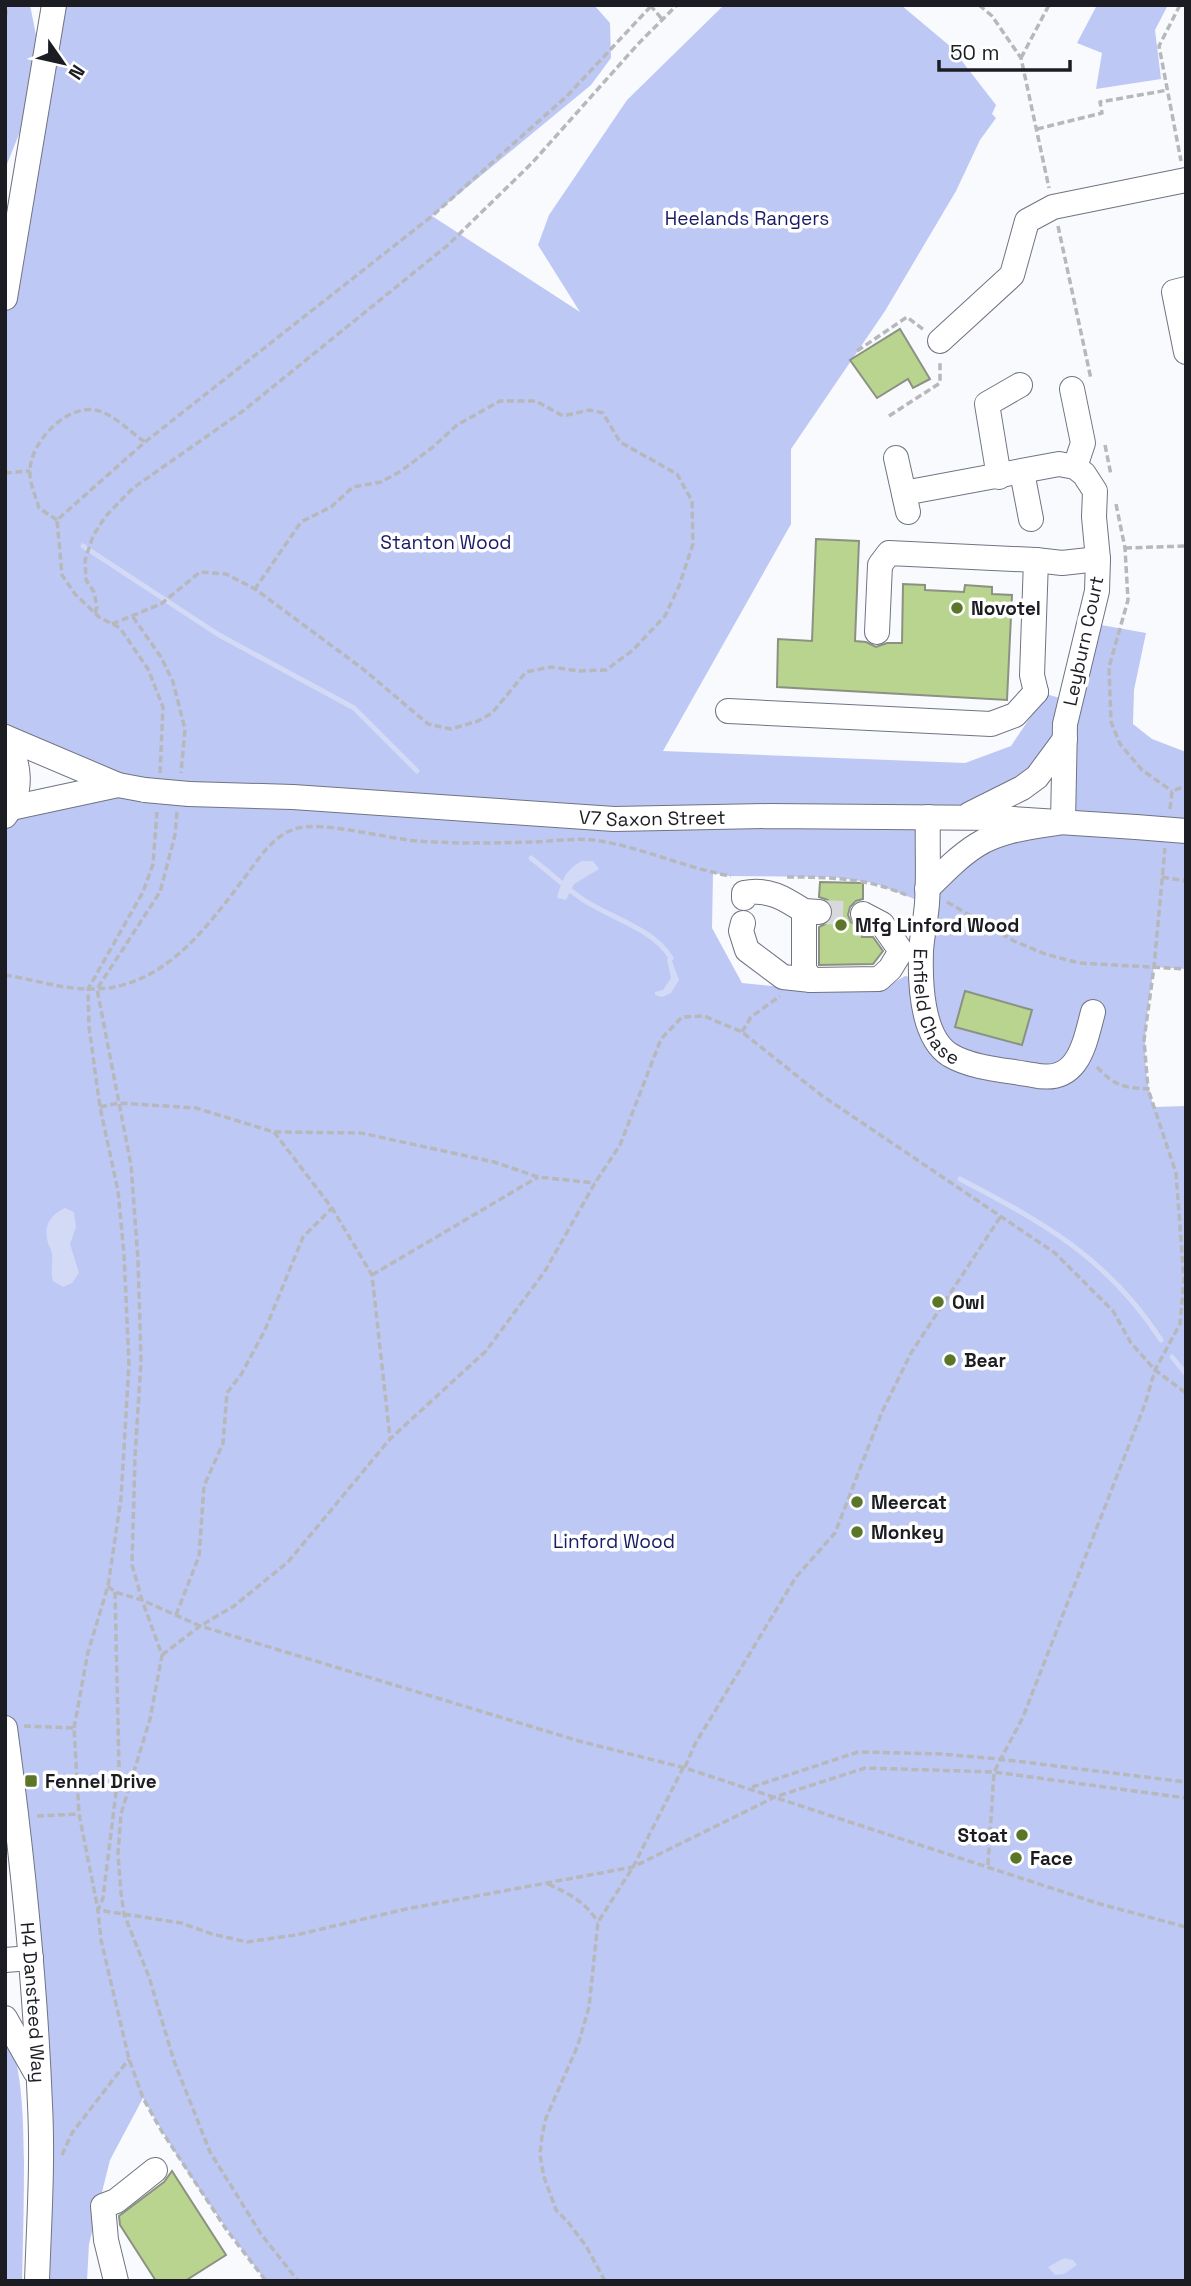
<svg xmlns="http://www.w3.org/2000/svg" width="1191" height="2286" font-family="'Space Grotesk',sans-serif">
<rect width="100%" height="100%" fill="#f9fafd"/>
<!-- green -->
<path fill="#bdc8f5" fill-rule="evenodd" d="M 5,5 L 30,5 L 43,70 L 60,5 L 594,5 L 610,23 L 611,58 L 591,85 L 432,216 L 580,312 L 538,245 L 549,215 L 627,100 L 724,5 L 901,5 L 951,47 L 996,105 L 992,114 L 996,118 L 980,140 L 956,191 L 885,311 L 791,449 L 791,524 L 663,751 L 965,763 L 1011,746 L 1046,694 L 1070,701 L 1090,623 L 1146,633 L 1134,690 L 1133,724 L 1152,739 L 1186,752 L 1186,969 L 1154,967 C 1147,1015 1138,1059 1154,1107 L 1186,1106 L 1186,2281 L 266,2281 C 221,2223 179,2163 143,2098 L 110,2160 L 89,2244 L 87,2281 L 35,2281 L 40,2082 L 5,1728 L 5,816 L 116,786 L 5,737 L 5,294 L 42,77 L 5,169 ZM 1065,741 L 1063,822 L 951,864 L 927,888 L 928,817 L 1022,788 ZM 713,873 L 729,876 L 833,877 L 874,883 L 927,904 L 922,979 L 905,976 L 893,983 L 879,979 L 791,988 L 742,983 L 712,928 Z
M 1097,5 L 1168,5 L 1155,30 L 1161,79 L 1096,89 L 1102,53 L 1077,43 Z
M 5,2024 C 23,2069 23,2114 24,2162 C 24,2202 23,2241 22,2281 L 5,2281 Z"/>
<!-- water -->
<path fill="#d3daf5" d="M 582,861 L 593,861 L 599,869 L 574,884 L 566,900 L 557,898 C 562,880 566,869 582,861 Z
M 671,958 L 679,980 L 671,993 L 662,997 L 655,995 L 655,992 L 663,990 L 671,978 L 667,959 Z
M 65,1208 L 74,1212 L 76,1227 L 70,1244 L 79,1273 L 72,1283 L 63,1287 L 53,1281 C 50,1270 53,1264 52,1254 C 52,1250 49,1247 48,1243 C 43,1226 50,1215 65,1208 Z
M 1064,2258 L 1073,2260 L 1077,2265 L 1064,2274 L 1055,2275 L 1048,2267 Z"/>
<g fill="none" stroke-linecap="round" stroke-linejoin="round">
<!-- stream -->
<path stroke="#d3daf5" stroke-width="5" d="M 83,546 L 219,635 L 354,708 L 417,771
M 531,858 C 548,871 564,886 582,899 C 610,918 653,928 671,958
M 960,1179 C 1044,1223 1108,1258 1161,1340
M 1172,1357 L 1186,1374"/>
</g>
<!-- building -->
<path fill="#b8d48e" stroke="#8b9183" stroke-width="2" d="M 900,329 L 930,379 L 913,388 L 908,379 L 877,398 L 850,360 Z
M 816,539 L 859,541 L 855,641 L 866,642 L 876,647 L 887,643 L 902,643 L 903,584 L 925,585 L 925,590 L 964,592 L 965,585 L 992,587 L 992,594 L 1012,595 L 1007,700 L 777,687 L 778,639 L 812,641 Z
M 820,882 L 863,883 L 863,899 L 856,901 L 850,907 L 848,915 L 851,922 L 862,930 L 862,937 L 873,937 L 883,951 L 873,964 L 819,965 L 819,927 L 831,921 L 834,912 L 828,900 L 819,897 Z
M 965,991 L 1032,1010 L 1022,1045 L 955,1027 Z
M 172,2171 L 226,2255 L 185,2281 L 156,2281 L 120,2225 L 119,2216 L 164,2182 Z"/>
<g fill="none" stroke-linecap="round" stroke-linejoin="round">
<!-- minor-tunnel -->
<path stroke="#d8d9dc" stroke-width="24" stroke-dasharray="24 12" stroke-linecap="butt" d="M 819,912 L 863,914"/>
<defs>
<g id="minor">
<path d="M 1186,289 L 1174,292 L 1186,352"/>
<path d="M 5,298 L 54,5"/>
<path d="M 940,341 L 1012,275 L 1027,221 L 1053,207 L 1186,180"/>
<path d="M 1072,389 L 1083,443 L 1075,467"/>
<path d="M 896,458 L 908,512"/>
<path d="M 1022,472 L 1031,519"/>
<path d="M 999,477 L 987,404 L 1020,385"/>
<path d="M 904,493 L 1059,464 L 1075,467 L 1084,474 L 1095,491 L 1094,517 L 1098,559 L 1097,591 L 1065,724 L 1063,822 C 1035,827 1002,829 977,845 C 958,857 943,873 927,889"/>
<path d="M 1036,560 L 1062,563 L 1098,559"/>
<path d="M 877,632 L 880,565 L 889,553 L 1036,560 L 1032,675 L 1036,692"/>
<path d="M 728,711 L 991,724 L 1015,715 L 1036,692"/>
<path d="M 5,737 L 118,785 L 145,790"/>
<path d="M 5,737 C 20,763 24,791 5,816"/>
<path id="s1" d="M 189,794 L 293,797 L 614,819 L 769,816 L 998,818 L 1136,827"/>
<path d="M 11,808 L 118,785"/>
<path d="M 970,814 L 1022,788 L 1037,777 L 1065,739"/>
<path id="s2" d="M 928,817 C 927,846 929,874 927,903 C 926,919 922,935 921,951 C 920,981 921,1037 950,1055 C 974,1069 1006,1070 1033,1075 C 1078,1085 1084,1046 1093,1012"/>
<path d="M 744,898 L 744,893 C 768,888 784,898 804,911"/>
<path d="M 819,912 L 804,911 L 804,969 L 811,980 L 879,979 L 890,969 L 901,951 L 882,924 L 863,914"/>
<path d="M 743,923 L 741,931 L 747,950 L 783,977 L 811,980"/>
<path id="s3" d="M 5,1728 C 22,1853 35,1979 40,2105 C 43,2163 39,2222 37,2281"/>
<path d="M 5,1960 L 31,1958"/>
<path d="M 5,2018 L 35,2071"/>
<path d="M 116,2281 L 106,2240 L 103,2206 L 116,2201 L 155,2170"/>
</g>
</defs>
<!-- minor casing -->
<use href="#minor" stroke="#707482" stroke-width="26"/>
<!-- path -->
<path stroke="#b7b8bb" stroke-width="3.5" stroke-dasharray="7 3.5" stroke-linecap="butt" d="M 650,5 L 662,19
M 979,5 L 992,16 L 1021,58 L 1049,188
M 1180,5 L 1159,46 L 1181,161
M 5,17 L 8,5
M 1021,58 L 1049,5
M 1037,129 L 1102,113 L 1100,102 L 1168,90
M 1058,226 L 1091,379
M 857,351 L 907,317 L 924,330
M 889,416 L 940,383 L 940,361
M 1105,445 L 1111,475
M 5,473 L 30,471
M 1116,504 L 1125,548 L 1128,600 L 1109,667 L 1111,722 L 1120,744 L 1142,770 L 1172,791
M 57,520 L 39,508 C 36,497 29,482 30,471 C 30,443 65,405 95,410 C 113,413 130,432 145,442
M 1125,548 L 1186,546
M 95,613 L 97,607 L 94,592 L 86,580 L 85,560 L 93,536 L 105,517 L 133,488 L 243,411 L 448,245 L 532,163 L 638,44 L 677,5
M 133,617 L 161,657 L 173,682 L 185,729 L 181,773
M 112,624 L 161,604 L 200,572 L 226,574 L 255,589 L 363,669 L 428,724 L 451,729 L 478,721 L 492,713 L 526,672 L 551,667 L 579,671 L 606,670 L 633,650 L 665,616 L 679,586 L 693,544 L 692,501 L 677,474 L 620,442 L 603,413 L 589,410 L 563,416 L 536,401 L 500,401 L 457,425 L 433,447 L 401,471 L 381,482 L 353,487 L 331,507 L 301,522 L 255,589
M 160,773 L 163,707 L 148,669 L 120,628 L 99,617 L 75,594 L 62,575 L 57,520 L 145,442 L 432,216 L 567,96 L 652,5
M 1170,809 L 1172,791 L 1186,786
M 177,812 L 175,835 L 160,892 L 97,989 L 131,1165 L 138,1260 L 141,1361 L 135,1457 L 132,1565 L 142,1600 L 162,1655 L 150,1719 L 121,1814 L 118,1854 L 121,1893 L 124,1914 L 149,1977 L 174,2061 L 210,2152 L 261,2234 L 298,2281
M 787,877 C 829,877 868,878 906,895
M 1162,877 L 1186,881
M 947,902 L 1014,941 L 1045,954 L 1079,963 L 1186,969
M 5,975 C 32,979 61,989 89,989 C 163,991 208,926 248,873 C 261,855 275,834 298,828 C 322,821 389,839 418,841 C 457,844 496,843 534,842 C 553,841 574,838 593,840 C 640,846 684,868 731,876
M 742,1032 L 751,1017 L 780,996
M 1097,1067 C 1115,1086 1122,1087 1148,1089 L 1144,1040 L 1154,967 L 1165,848
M 100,1107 L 118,1103 L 196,1108 L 274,1132 L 361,1133 L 494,1162 L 538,1177 L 595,1183
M 274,1132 L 332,1208 L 372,1275 L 390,1438
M 372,1275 L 538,1177
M 108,1586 L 115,1592 L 142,1600 L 200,1626 L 234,1606 L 288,1562 L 390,1439 L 486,1351 L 545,1271 L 595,1183 L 620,1145 L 661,1039 L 682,1017 L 704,1016 L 742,1032 L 821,1095 L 1055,1253 L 1113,1311 L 1131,1343 L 1155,1370 L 1186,1393
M 115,1592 L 119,1768 L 103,1898 L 98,1910 L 181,1923 L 212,1934 L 247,1942 L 296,1935 L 406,1909 L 633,1867 L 775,1797 L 865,1768 L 994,1772 L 1186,1798
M 176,1615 L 199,1556 L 204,1486 L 223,1443 L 227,1393 L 242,1373 L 265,1330 L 303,1237 L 332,1208
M 162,1655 L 200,1626 L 579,1741 L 685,1768 L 1100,1904 L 1186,1927
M 24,1726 L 74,1728 L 79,1814 L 98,1910 L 101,1940 L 129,2059 L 143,2098 L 161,2130 L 226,2229 L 266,2281
M 74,1728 L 88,1652 L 108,1586 L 115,1539 L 121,1498 L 129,1364 L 124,1254 L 118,1191 L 100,1107 L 89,1027 L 88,989 L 143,892 L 153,864 L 157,812
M 685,1767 L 695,1744 L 796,1577 L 835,1533 L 882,1412 L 911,1353 L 1001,1216
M 752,1787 L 858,1752 L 941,1754 L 999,1759 L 1186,1782
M 37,1816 L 79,1814
M 988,1865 L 994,1772 L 1023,1717 L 1145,1404 L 1155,1370 L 1180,1324 L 1184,1280 L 1176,1173 L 1148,1089
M 548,1884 C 570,1894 585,1902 598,1922
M 62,2155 L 72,2133 L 129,2059
M 605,2281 L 586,2246 L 568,2222 L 556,2210 L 544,2177 L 540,2155 L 542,2136 L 546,2118 L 578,2045 L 589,2007 L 598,1922 L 633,1867 L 683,1768"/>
<!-- minor -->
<use href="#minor" stroke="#fff" stroke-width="24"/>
<defs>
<path id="minor-bridge" d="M 145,790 L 189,794
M 1136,827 L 1186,831"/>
</defs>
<!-- minor-bridge casing -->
<use href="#minor-bridge" stroke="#707482" stroke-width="26" stroke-linecap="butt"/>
<!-- minor-bridge -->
<use href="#minor-bridge" stroke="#fff" stroke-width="24"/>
</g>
<!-- markers -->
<g fill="#5b7629" stroke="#fff" stroke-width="2.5">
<circle cx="957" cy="608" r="7"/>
<circle cx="841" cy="925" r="7"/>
<circle cx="938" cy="1302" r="7"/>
<circle cx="950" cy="1360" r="7"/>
<circle cx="857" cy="1502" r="7"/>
<circle cx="857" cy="1532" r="7"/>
<rect x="24" y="1774" width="14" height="14" rx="3.5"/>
<circle cx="1022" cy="1835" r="7"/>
<circle cx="1016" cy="1858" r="7"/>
</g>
<g text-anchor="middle" stroke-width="7" stroke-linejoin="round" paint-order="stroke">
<!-- park labels -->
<g font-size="19" fill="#1a1b66" stroke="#fff">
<text x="747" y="225">Heelands Rangers</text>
<text x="446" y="549">Stanton Wood</text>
<text x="614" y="1548">Linford Wood</text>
</g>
<!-- poi labels -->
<g font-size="19" font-weight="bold" fill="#1c1d23" stroke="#fff" text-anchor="start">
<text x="971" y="615">Novotel</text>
<text x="855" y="932">Mfg Linford Wood</text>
<text x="952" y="1309">Owl</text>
<text x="964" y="1367">Bear</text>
<text x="871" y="1509">Meercat</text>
<text x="871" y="1539">Monkey</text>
<text x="45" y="1788">Fennel Drive</text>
<text x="1008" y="1842" text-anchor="end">Stoat</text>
<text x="1030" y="1865">Face</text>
</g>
<!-- street labels -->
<g font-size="19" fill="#1c1d23" stroke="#fff">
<text transform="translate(1083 641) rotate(-78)" y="7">Leyburn Court</text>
<text dy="7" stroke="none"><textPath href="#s1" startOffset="464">V7 Saxon Street</textPath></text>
<text dy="7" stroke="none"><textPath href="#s2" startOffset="194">Enfield Chase</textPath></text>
<text dy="7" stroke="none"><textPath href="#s3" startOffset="276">H4 Dansteed Way</textPath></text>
</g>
</g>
<!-- border -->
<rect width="1191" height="2286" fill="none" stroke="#1c1d23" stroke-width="14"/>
<!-- north arrow -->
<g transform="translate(63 63) rotate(124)" stroke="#ffffff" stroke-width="5" paint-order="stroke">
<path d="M0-5L12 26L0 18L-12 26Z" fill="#1c1d23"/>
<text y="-10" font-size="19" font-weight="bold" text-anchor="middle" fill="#1c1d23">N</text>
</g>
<!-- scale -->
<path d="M939 60v10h131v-10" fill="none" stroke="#1c1d23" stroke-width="3.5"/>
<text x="950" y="60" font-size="21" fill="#1c1d23" stroke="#ffffff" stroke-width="5" paint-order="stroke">50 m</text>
</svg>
